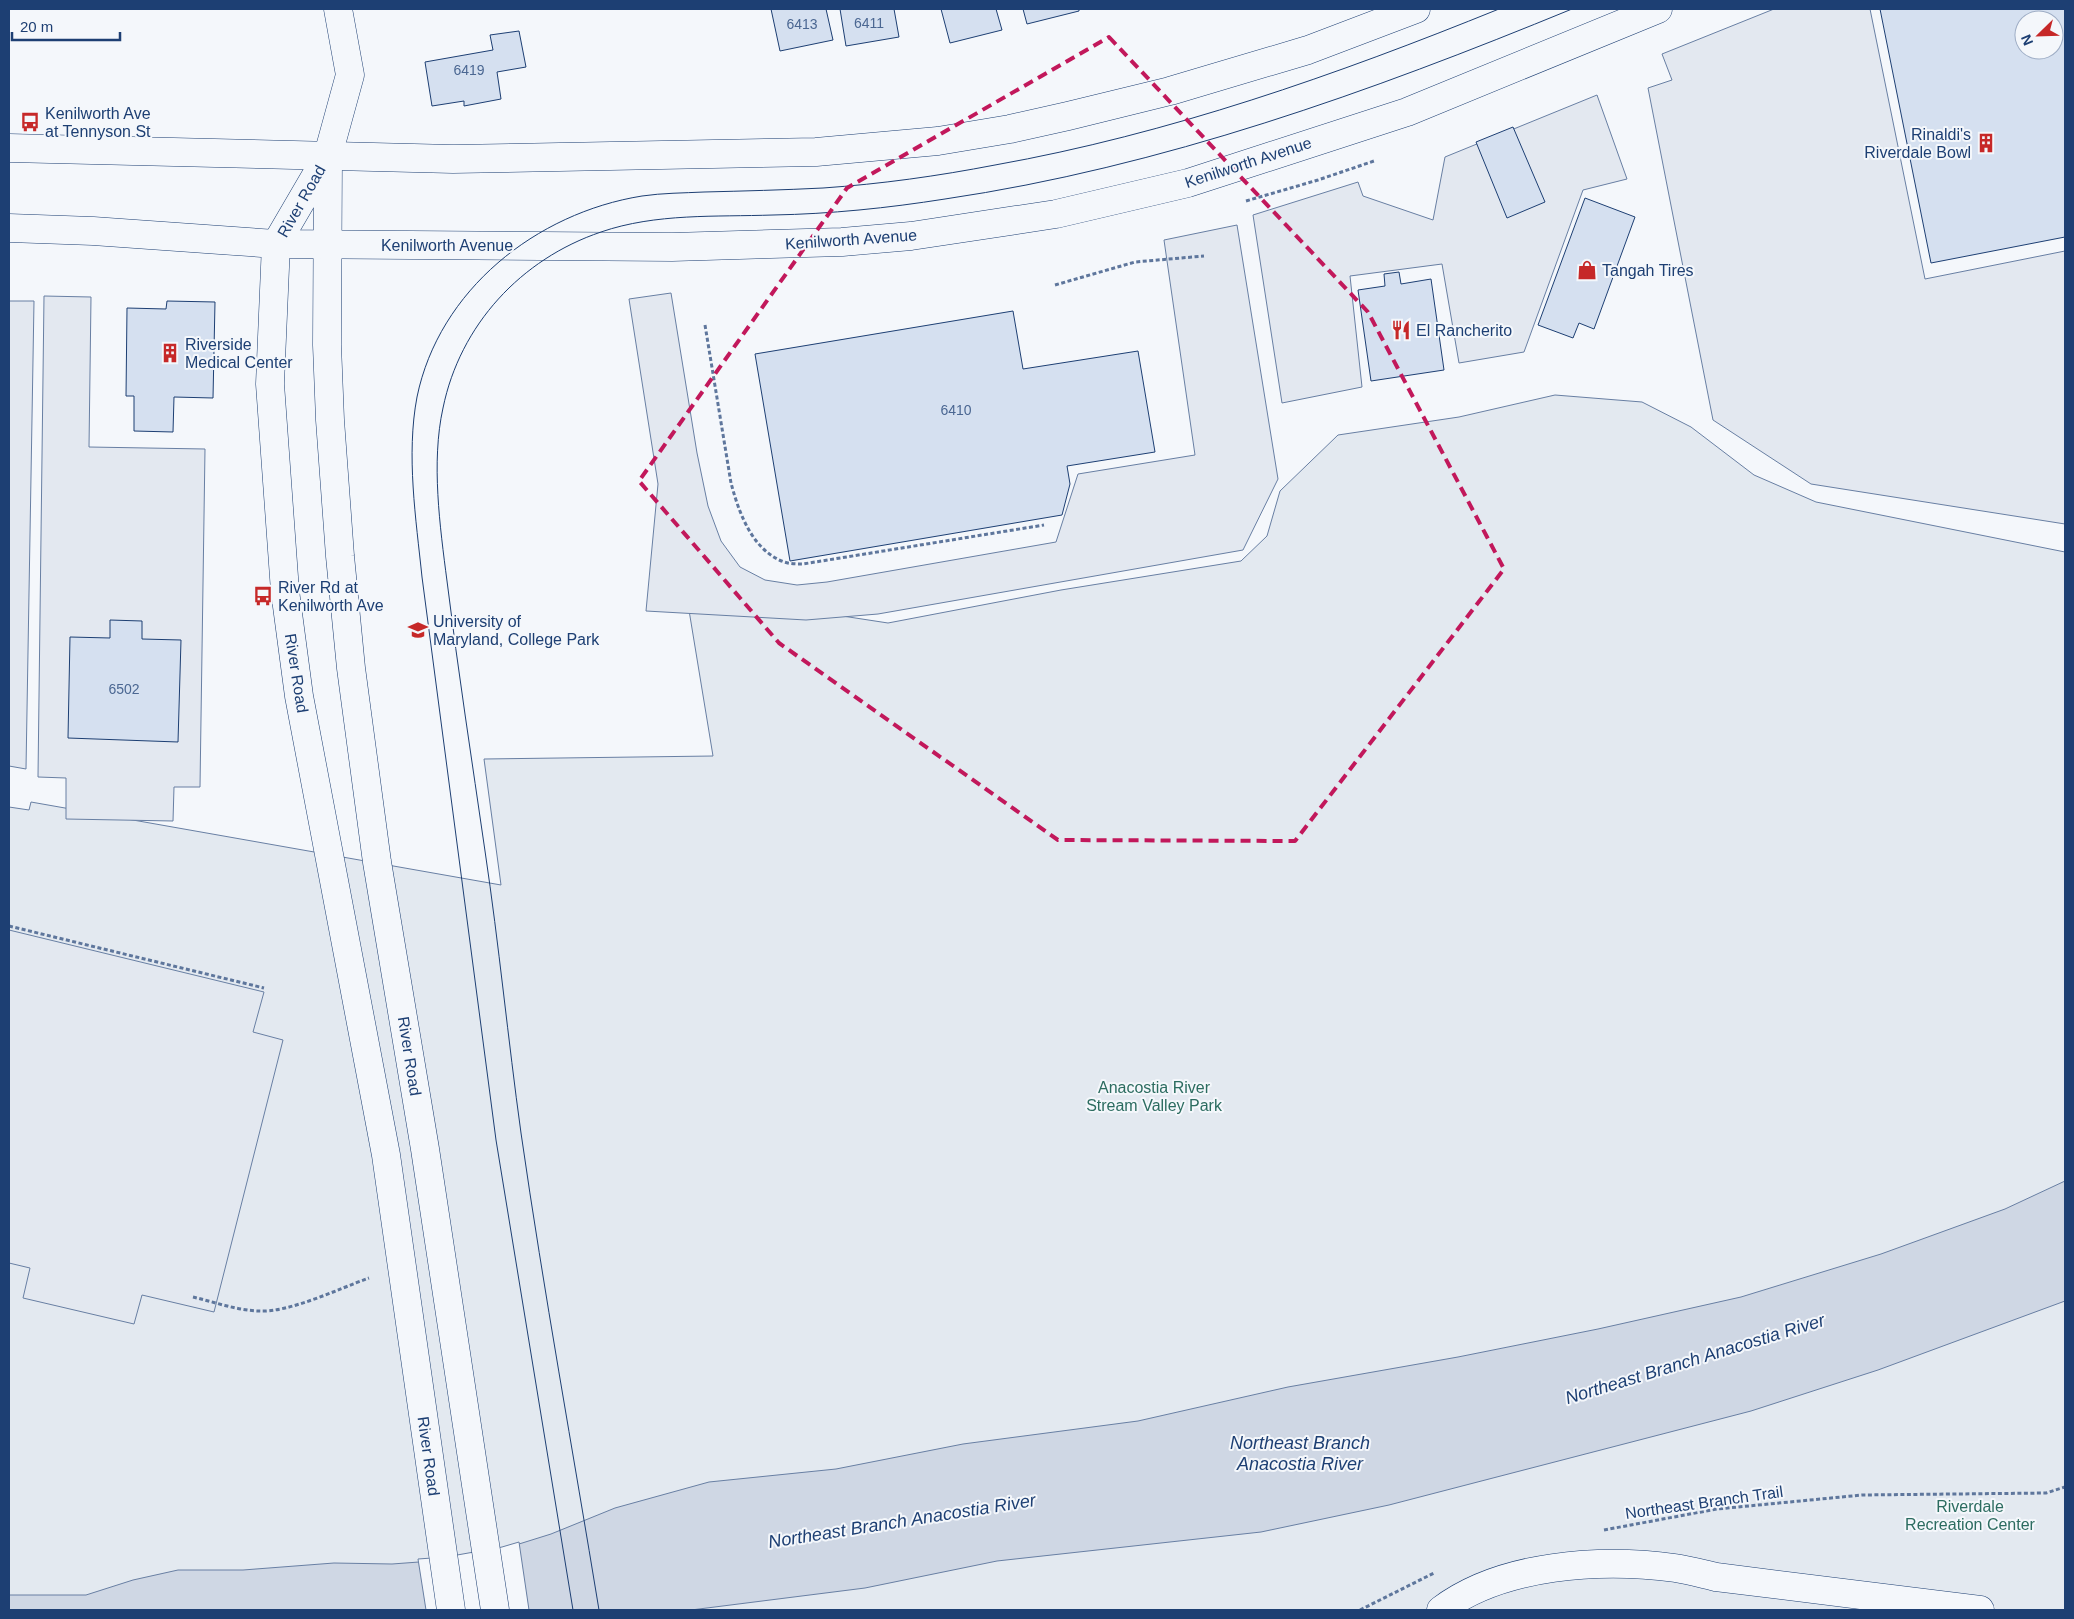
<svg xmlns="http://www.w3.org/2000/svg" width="2074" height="1619" font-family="Helvetica,sans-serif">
<rect width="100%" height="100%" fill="#f4f7fb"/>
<!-- green -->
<path fill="#e3e9f0" stroke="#687fa3" d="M 1555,395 L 1642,402 L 1691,427 L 1754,475 L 1816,502 L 2065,552 L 2065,1610 L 9,1610 L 9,807 L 29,810 L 31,802 L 501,885 L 484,759 L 713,756 L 686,592 L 888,623 L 1061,590 L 1241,561 L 1267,536 L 1280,491 L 1338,435 L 1459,417 Z"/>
<!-- parking -->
<path fill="#e3e8f0" stroke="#687fa3" d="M 1774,9 L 1870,9 L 1925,279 L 2065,251 L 2065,524 L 1811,484 L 1713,420 L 1648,88 L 1672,80 L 1662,54 Z
M 1597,95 L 1627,179 L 1583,190 L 1524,352 L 1459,363 L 1442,264 L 1350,276 L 1362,387 L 1282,403 L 1253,215 L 1358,182 L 1363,196 L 1433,220 L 1445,157 Z
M 1237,225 L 1278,479 L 1243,550 L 878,614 L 806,620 L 646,611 L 658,484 L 629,299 L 671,293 L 697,453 L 708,506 L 721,541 L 740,567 L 765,580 L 797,585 L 827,582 L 1056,542 L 1078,474 L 1195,455 L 1164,240 Z
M 44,296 L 91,297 L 89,447 L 205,449 L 200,787 L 174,787 L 173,821 L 66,819 L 66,778 L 38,777 Z
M 9,301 L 34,301 L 26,769 L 9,766 Z
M 9,930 L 264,992 L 253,1032 L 283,1040 L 214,1312 L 142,1295 L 134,1324 L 23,1298 L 30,1268 L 9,1263 Z"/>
<!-- water -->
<path fill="#cfd7e4" stroke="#687fa3" d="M 2065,1181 L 2065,1301 L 1878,1370 L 1751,1411 L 1389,1505 L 1261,1532 L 997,1561 L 865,1588 L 691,1610 L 9,1610 L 9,1595 L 86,1595 L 133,1580 L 178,1570 L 243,1570 L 334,1563 L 392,1564 L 446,1560 L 503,1549 L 551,1534 L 615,1508 L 709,1482 L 836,1469 L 963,1444 L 1138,1421 L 1288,1387 L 1458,1357 L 1598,1329 L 1741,1297 L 1881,1254 L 2005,1209 Z"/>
<!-- pier -->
<path fill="#f4f7fb" stroke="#687fa3" d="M 519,1542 L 529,1610 L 426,1610 L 418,1559 L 446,1557 L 502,1547 Z"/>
<!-- building -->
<path fill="#d5e0f0" stroke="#1d3f73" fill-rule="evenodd" d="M 771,9 L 826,9 L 833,40 L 780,51 Z
M 840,9 L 894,9 L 899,37 L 846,46 Z
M 941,9 L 996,9 L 1002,30 L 950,43 Z
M 1023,9 L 1079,9 L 1079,11 L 1027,24 Z
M 1880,9 L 2065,9 L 2065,237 L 1931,263 ZM 2024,20 L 2054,20 L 2054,50 L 2024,50 Z
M 519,31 L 526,67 L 497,72 L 501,99 L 464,106 L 464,101 L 432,106 L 425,62 L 493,50 L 490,35 Z
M 1513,127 L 1545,202 L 1507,218 L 1476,142 Z
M 1585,198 L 1635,217 L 1594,329 L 1579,323 L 1573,338 L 1538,325 Z
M 1399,272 L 1401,284 L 1431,279 L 1444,370 L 1371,381 L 1358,290 L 1385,286 L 1384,274 Z
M 167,301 L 215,302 L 213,398 L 174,397 L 173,432 L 134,431 L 134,396 L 126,396 L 127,308 L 166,309 Z
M 1013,311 L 1023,369 L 1138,351 L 1155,452 L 1067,466 L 1070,484 L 1062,515 L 790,561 L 755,354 Z
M 110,620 L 142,621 L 142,639 L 181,640 L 178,742 L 68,738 L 70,637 L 110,638 Z"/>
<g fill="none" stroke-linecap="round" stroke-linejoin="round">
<defs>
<path id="minor" d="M 328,155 L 350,75 L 338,9
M 1441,1610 C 1502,1564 1601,1558 1675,1568 C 1689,1570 1703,1574 1716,1577 L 1980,1610"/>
<path id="tertiary" d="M 328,155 L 276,244 L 270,384 L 285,591 L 299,696 L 386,1155 L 451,1610
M 328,156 L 327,345 L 330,420 L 340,556 L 351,668 L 377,862 L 425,1149 L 495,1610"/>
<path id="primary" d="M 9,148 L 453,159 L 816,152 L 938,141 L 1010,129 L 1068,116 L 1170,91 L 1308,50 L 1416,9
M 9,228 L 93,231 L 276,244 L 672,247 L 842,242 L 911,236 L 1056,214 L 1188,183 L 1407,112 L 1658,9"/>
</defs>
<!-- minor casing -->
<use href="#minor" stroke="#1d3f73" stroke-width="29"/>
<!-- tertiary casing -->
<use href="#tertiary" stroke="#1d3f73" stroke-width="29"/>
<!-- primary casing -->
<use href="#primary" stroke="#1d3f73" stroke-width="29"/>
<!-- path -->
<path stroke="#5e769c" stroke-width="3" stroke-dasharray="4 2.5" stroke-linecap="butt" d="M 1246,201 L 1318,180 L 1374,161
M 1055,285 L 1135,262 L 1204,256
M 705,325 L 731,483 C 739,513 752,550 784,562 C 790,564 797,564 803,564 L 1044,525
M 9,926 L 264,988
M 193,1297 C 214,1302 236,1310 258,1311 C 289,1313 338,1289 369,1278
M 1604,1530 L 1717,1509 L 1862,1495 L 2046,1493 L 2065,1487
M 1360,1610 L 1434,1573"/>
<!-- minor -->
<use href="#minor" stroke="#f4f7fb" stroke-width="28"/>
<!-- tertiary -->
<use href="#tertiary" stroke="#f4f7fb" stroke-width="28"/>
<!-- primary -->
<use href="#primary" stroke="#f4f7fb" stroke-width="28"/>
<!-- tram -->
<path stroke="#1d3f73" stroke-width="1" d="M 573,1610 L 496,1140 L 422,577 C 416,519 406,455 417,397 C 439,290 536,213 642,196 C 662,193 684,193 704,192 C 744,191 783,190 823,188 C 881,184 938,176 995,165 C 1169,134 1336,75 1499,9
M 599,1610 C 573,1451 544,1293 521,1133 C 508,1039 499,945 485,851 C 472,761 458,671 447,581 C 440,527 431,462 443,408 C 460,325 521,259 601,232 C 656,213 716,217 773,215 C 830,214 888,208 945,199 C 1162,167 1370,92 1572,9"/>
</g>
<!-- marked area -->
<path fill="none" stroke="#c2185b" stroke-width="4" stroke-dasharray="10 6" stroke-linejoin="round" d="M 1109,37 L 1368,312 L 1504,569 L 1295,841 L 1058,840 L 779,643 L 639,481 L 847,188 Z"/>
<!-- icons -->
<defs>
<symbol id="bus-bare" viewBox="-9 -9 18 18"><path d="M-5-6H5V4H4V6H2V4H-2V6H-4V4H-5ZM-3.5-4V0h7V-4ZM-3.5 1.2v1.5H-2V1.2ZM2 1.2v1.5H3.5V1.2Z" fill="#c62828" stroke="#f4f7fb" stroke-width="2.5" paint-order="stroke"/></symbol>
<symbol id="building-bare" viewBox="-9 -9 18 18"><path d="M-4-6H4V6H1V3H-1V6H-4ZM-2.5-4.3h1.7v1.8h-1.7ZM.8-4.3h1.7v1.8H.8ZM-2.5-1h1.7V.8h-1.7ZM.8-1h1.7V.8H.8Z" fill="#c62828" stroke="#f4f7fb" stroke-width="2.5" paint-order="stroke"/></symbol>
<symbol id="shop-bare" viewBox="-9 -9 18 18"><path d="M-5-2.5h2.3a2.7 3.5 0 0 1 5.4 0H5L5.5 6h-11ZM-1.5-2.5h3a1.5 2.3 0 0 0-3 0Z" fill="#c62828" stroke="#f4f7fb" stroke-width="2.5" paint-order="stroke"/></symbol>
<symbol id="restaurant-bare" viewBox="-9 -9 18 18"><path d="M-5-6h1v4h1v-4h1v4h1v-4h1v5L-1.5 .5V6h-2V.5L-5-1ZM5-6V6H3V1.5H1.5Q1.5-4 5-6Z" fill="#c62828" stroke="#f4f7fb" stroke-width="2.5" paint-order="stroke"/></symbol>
<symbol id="university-bare" viewBox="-9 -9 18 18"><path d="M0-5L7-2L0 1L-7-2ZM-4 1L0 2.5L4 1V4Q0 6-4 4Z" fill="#c62828" stroke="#f4f7fb" stroke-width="2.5" paint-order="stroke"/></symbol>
</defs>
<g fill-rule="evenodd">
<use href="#bus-bare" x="16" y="108" width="28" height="28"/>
<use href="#building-bare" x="1972" y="129" width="28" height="28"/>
<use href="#shop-bare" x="1573" y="256" width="28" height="28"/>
<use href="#restaurant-bare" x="1387" y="316" width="28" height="28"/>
<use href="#building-bare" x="156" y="339" width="28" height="28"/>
<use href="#bus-bare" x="249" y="582" width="28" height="28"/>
<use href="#university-bare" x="404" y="616" width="28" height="28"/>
</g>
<g text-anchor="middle" stroke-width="4" stroke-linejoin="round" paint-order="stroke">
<!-- number labels -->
<g font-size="14" fill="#4b6792">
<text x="869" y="28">6411</text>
<text x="802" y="29">6413</text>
<text x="469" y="75">6419</text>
<text x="956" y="415">6410</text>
<text x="124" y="694">6502</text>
</g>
<!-- poi labels -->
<g font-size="16" fill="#1d3f73" stroke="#f4f7fb" text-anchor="start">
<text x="45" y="119">Kenilworth Ave<tspan x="45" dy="18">at Tennyson St</tspan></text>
<text x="1971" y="140" text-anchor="end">Rinaldi's<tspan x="1971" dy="18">Riverdale Bowl</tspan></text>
<text x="1602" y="276">Tangah Tires</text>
<text x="1416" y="336">El Rancherito</text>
<text x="185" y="350">Riverside<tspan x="185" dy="18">Medical Center</tspan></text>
<text x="278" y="593">River Rd at<tspan x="278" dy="18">Kenilworth Ave</tspan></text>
<text x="433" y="627">University of<tspan x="433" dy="18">Maryland, College Park</tspan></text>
</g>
<!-- street labels -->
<g font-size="16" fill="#1d3f73" stroke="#f4f7fb">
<text transform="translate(1248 162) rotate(-18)" y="6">Kenilworth Avenue</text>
<text transform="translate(301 201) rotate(-60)" y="6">River Road</text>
<text transform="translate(851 239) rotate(-4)" y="6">Kenilworth Avenue</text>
<text x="447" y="251">Kenilworth Avenue</text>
<text transform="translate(297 673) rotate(81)" y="6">River Road</text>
<text transform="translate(410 1056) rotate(81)" y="6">River Road</text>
<text transform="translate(429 1456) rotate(82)" y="6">River Road</text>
<text transform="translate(1704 1502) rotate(-8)" y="6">Northeast Branch Trail</text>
</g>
<!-- park labels -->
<g font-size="16" fill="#2c6c60" stroke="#f4f7fb">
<text x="1154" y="1093">Anacostia River<tspan x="1154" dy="18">Stream Valley Park</tspan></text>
<text x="1970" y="1512">Riverdale<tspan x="1970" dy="18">Recreation Center</tspan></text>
</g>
<!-- water labels -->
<g font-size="18" font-style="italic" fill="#1d3f73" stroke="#f4f7fb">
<text transform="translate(1695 1359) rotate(-17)" y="6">Northeast Branch Anacostia River</text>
<text x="1300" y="1449">Northeast Branch<tspan x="1300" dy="21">Anacostia River</tspan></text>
<text transform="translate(902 1521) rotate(-9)" y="6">Northeast Branch Anacostia River</text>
</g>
</g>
<!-- border -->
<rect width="2074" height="1619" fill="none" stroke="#1d3f73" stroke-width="20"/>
<!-- north arrow -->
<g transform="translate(2039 35) rotate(247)"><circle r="24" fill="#f4f7fb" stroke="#9eadc5"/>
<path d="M0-4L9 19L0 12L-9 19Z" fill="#c62828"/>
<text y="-8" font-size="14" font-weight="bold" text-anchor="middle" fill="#1d3f73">N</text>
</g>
<!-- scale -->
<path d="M12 32v8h108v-8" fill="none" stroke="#1d3f73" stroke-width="2.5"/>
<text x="20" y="32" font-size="15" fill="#1d3f73" stroke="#f4f7fb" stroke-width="4" paint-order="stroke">20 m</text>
</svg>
